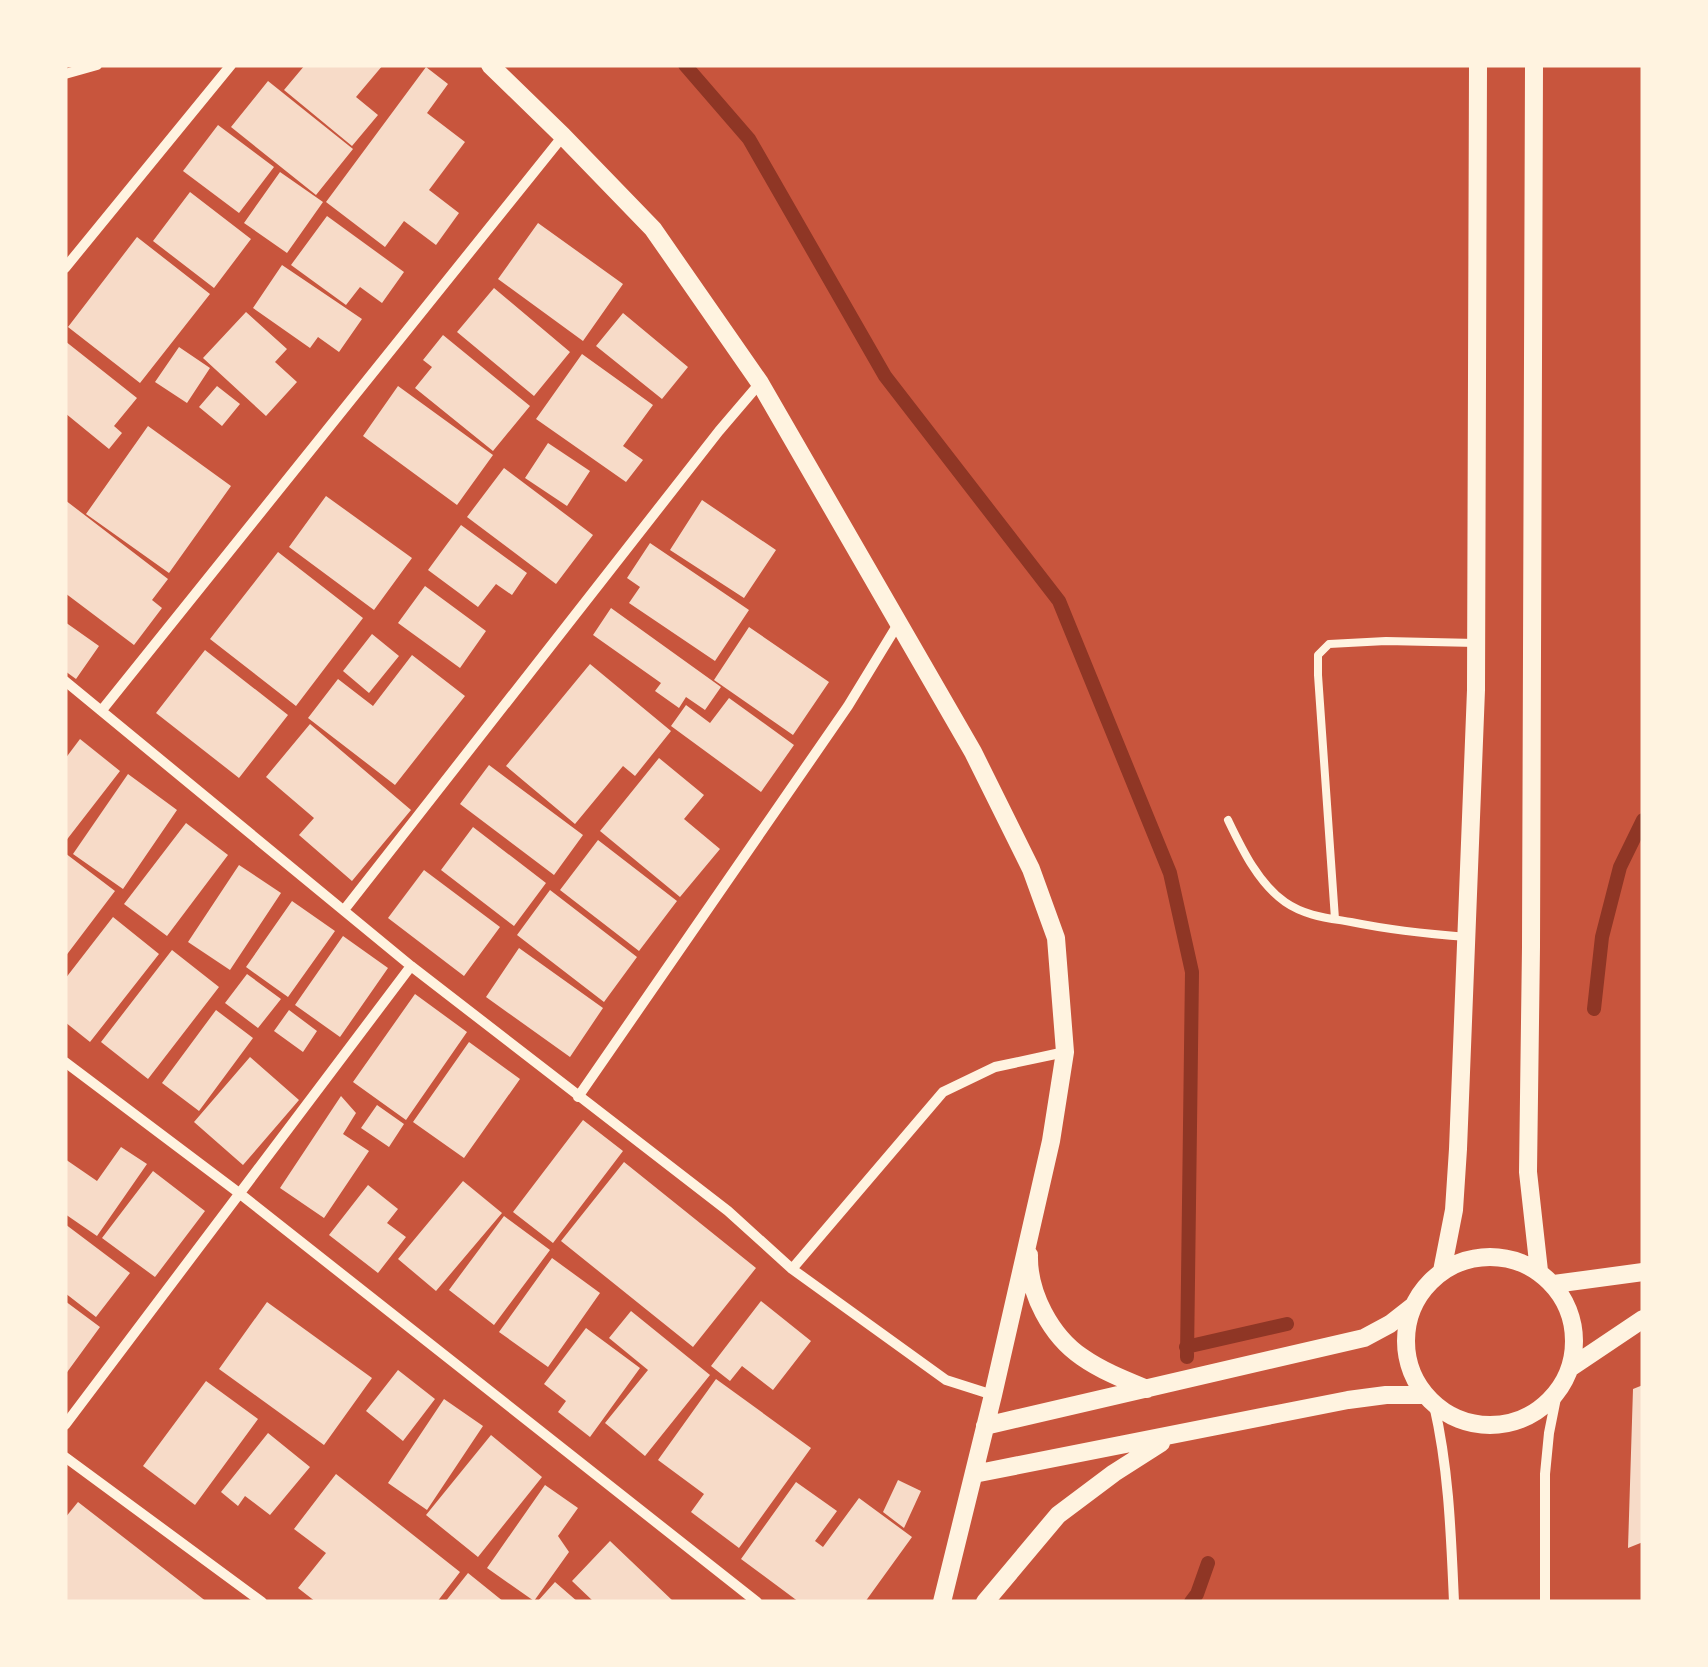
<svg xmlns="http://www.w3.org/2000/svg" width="1708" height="1667" font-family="Montserrat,sans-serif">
<rect width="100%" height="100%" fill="#c8553d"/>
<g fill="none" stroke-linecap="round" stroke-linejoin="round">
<!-- stream -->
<path stroke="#8f3625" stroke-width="14" d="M 685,65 L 749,139 L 885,376 L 1059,601 L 1170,873 L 1192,972 L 1187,1357
M 1594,1009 L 1602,937 L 1620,867 L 1643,820
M 1186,1347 L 1287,1324
M 1191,1602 L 1197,1594 L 1208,1563"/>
</g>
<!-- building -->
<path fill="#f7dbc8" d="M 305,65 L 383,65 L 356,97 L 378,115 L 352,146 L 284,90 Z
M 426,67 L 448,84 L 427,113 L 465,142 L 429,190 L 459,213 L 436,245 L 404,221 L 385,247 L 326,202 Z
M 268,81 L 353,149 L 316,195 L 231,127 Z
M 218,125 L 274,167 L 239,213 L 183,171 Z
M 280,172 L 323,202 L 287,253 L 244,223 Z
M 190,192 L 251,239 L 214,288 L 153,241 Z
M 327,216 L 404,272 L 382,303 L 360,287 L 346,305 L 291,265 Z
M 538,223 L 623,284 L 583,341 L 498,279 Z
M 137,237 L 210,294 L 140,383 L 68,327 Z
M 282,265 L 362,319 L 339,352 L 318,337 L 310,348 L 253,308 Z
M 494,288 L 570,352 L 534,396 L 457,332 Z
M 246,312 L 287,349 L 275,362 L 297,382 L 266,416 L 203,358 Z
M 623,313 L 688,367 L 662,399 L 596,346 Z
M 443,335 L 530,406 L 493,451 L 415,388 L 432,367 L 423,360 Z
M 65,341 L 137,398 L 114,426 L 122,433 L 109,449 L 65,413 Z
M 179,347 L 210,368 L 187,403 L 155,382 Z
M 582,354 L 653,405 L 623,446 L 643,460 L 626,482 L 536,419 Z
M 217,386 L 240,404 L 222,426 L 199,407 Z
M 398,386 L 493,455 L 457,505 L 363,436 Z
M 148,426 L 231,486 L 169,573 L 86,514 Z
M 548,443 L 590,471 L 567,506 L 525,478 Z
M 504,468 L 593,535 L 556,584 L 467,517 Z
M 326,496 L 412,558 L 374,610 L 289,547 Z
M 65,500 L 168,579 L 152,600 L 162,608 L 134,645 L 65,593 Z
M 702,500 L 776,550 L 744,598 L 670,550 Z
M 461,525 L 527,573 L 512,595 L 496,584 L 478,607 L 428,570 Z
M 650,543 L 749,610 L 715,661 L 629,603 L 640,587 L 627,578 Z
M 278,552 L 363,618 L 296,706 L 210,639 Z
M 425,586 L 486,631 L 460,668 L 398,623 Z
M 611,608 L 721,687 L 705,710 L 686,697 L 679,708 L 655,691 L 661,683 L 593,635 Z
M 65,622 L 99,646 L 76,679 L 65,671 Z
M 749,627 L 829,682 L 793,735 L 714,680 Z
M 372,634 L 399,656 L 369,693 L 343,671 Z
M 205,650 L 288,715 L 239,778 L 156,713 Z
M 412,655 L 465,696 L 395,785 L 308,718 L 338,679 L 373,706 Z
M 590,664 L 671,731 L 635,776 L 623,766 L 575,824 L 506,766 Z
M 729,698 L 794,745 L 761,792 L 671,726 L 686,705 L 710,723 Z
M 310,724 L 411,810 L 352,881 L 299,835 L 314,818 L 266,777 Z
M 80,739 L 120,771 L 65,842 L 65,759 Z
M 659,758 L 704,795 L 684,819 L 720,849 L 680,897 L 600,831 Z
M 489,765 L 583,835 L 554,875 L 460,804 Z
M 128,774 L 177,810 L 123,889 L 73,854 Z
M 186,823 L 228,855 L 167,936 L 124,904 Z
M 473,827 L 546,883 L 514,926 L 441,870 Z
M 598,840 L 677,901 L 639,951 L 560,890 Z
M 65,853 L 115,891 L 65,957 Z
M 239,865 L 281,893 L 230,970 L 188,942 Z
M 424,870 L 500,927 L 464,976 L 388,918 Z
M 550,890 L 637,957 L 604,1002 L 517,935 Z
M 292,901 L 335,931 L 288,997 L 246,967 Z
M 113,917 L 159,954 L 90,1042 L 65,1022 L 65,979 Z
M 343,936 L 388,968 L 340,1037 L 295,1005 Z
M 519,948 L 603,1008 L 570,1057 L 486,997 Z
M 172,950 L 219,987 L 148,1079 L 101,1042 Z
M 247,974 L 281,999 L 258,1028 L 225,1003 Z
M 415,994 L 467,1032 L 406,1120 L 353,1082 Z
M 216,1010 L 253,1038 L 199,1111 L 162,1083 Z
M 289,1010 L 317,1031 L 303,1052 L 274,1031 Z
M 469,1042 L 520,1079 L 464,1158 L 413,1122 Z
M 250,1057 L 299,1100 L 243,1165 L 194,1122 Z
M 341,1096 L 356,1113 L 343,1134 L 369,1151 L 324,1218 L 280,1188 Z
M 377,1105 L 404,1124 L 389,1147 L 361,1128 Z
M 583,1120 L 623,1151 L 553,1243 L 513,1212 Z
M 121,1147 L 147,1164 L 97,1236 L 65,1214 L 65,1159 L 97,1181 Z
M 624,1162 L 756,1268 L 693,1347 L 561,1241 Z
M 153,1171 L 205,1211 L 155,1277 L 102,1238 Z
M 463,1181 L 502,1213 L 436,1291 L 398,1259 Z
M 368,1185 L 398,1209 L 387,1223 L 406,1237 L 378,1273 L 329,1235 Z
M 504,1216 L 550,1250 L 494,1325 L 449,1290 Z
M 65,1224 L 130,1273 L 96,1317 L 65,1293 Z
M 552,1258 L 600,1293 L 548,1367 L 499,1332 Z
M 65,1301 L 100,1327 L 65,1375 Z
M 761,1301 L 811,1341 L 773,1390 L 742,1366 L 730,1381 L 711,1366 Z
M 267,1302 L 372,1378 L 324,1445 L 219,1369 Z
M 631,1311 L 710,1375 L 645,1456 L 605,1423 L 648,1370 L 609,1338 Z
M 586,1328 L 640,1368 L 590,1437 L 558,1412 L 566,1401 L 544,1384 Z
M 398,1370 L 435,1399 L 403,1441 L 366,1411 Z
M 716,1379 L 811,1448 L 739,1548 L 691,1512 L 704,1494 L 658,1460 Z
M 206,1381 L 258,1419 L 195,1505 L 143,1466 Z
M 1643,1385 L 1643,1542 L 1628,1548 L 1633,1389 Z
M 444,1399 L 483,1426 L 427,1510 L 388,1483 Z
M 268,1433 L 310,1467 L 270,1515 L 245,1496 L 238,1506 L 221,1492 Z
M 491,1435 L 542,1477 L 478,1557 L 426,1515 Z
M 336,1474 L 460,1572 L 437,1602 L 316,1602 L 298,1588 L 326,1553 L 294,1529 Z
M 898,1480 L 921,1491 L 904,1528 L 883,1512 Z
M 796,1482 L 837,1511 L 815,1541 L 823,1547 L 859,1498 L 912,1537 L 865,1602 L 799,1602 L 741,1559 Z
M 545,1485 L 578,1508 L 558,1536 L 569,1552 L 534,1601 L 487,1568 Z
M 78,1502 L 207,1602 L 65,1602 L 65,1518 Z
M 610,1541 L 674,1602 L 594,1602 L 572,1581 Z
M 468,1573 L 504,1602 L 445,1602 Z
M 555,1582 L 578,1602 L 537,1602 Z"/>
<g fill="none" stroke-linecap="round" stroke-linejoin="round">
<!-- service -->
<path stroke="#fff3e0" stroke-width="8" d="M 1228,820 C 1242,849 1258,883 1285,902 C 1305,916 1328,918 1351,922 C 1390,930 1427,934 1467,937
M 1335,919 L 1318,675 L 1318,655 L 1329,644 L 1386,641 L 1476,643"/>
<!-- minor -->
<path stroke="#fff3e0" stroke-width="10" d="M 65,74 L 97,65
M 65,268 L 231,65
M 65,681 L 411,966 L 728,1211 L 792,1269 L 946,1380 L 993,1395
M 102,710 L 563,136
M 344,910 L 719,431 L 760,383
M 65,1062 L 239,1193 L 757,1602
M 578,1097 L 848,706 L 898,624
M 792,1269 L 943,1092 L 995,1067 L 1065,1052
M 1434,1405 C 1449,1470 1451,1535 1454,1602
M 65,1425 L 411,966
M 65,1457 L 262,1602
M 1545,1602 L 1545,1474 L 1549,1433 L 1557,1393"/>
<!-- tertiary -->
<path stroke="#fff3e0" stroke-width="18" d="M 490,65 L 563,136 L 653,229 L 760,383 L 973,752 L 1031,869 L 1056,938 L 1065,1052 L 1051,1141 L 993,1395 L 942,1602
M 1534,65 L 1531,947 L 1528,1172 L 1539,1271
M 1029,1255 C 1028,1293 1051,1336 1082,1357 C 1102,1371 1125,1380 1147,1389
M1406 1341a84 84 0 1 1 168 0a84 84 0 1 1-168 0Z
M 1442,1271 L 1454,1210 L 1458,1149 L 1476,690 L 1478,65
M 1554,1284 L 1643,1272
M 1570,1368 L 1643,1319
M 985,1426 L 1364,1338 L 1390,1324 L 1413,1306
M 974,1474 L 1348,1400 L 1386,1395 L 1425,1395
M 985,1602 L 1058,1515 L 1114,1473 L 1161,1443"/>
</g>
<!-- border -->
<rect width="1708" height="1667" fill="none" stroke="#fff3e0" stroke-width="135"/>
</svg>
